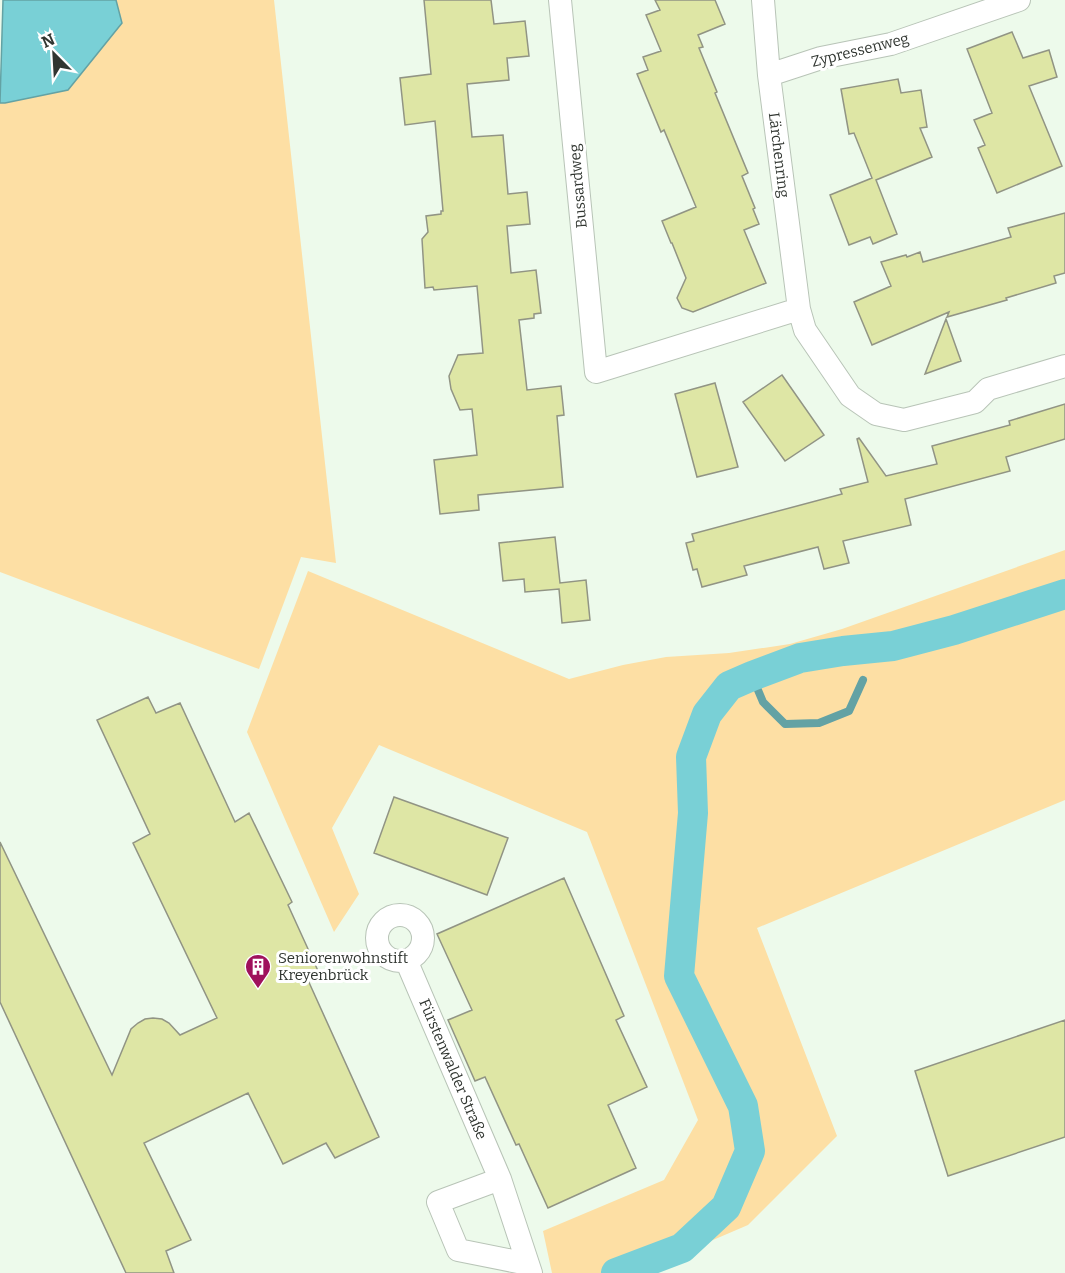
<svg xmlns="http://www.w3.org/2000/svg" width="1065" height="1273" font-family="Bitter,serif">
<rect width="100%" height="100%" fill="#edfaeb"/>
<!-- green -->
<path fill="#fddfa4" d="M 116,0 L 274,0 L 336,563 L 301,557 L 259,669 L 0,572 L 0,103 L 68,90 L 122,23 Z
M 1065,550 L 1065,800 L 757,928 L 837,1136 L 748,1225 L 636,1273 L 552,1273 L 543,1231 L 664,1180 L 698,1120 L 587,832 L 379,745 L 332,828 L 359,894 L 334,932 L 247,732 L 308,571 L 569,679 L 623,665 L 666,657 L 729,653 L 790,644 L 842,629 Z"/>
<!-- water -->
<path fill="#79d0d6" stroke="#63a2a4" stroke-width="1.5" d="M 3,0 L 116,0 L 122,23 L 68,90 L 5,103 L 0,103 Z"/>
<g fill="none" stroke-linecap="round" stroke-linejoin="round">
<!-- stream -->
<path stroke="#63a2a4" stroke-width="8" d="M 752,676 L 763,702 L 785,724 L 819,723 L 849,711 L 863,680"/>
<!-- canal -->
<path stroke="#79d0d6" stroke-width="30" d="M 616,1273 L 682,1248 L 726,1207 L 750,1151 L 743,1106 L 679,976 L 693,813 L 691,757 L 707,714 L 729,686 L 752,676 L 800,658 L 843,651 L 893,646 L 954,630 L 1065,594"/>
</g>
<!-- building -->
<path fill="#dee6a5" stroke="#919484" stroke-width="1.5" d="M 424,0 L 491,0 L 494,24 L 525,21 L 529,56 L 507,58 L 509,80 L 467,84 L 472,137 L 503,135 L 508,194 L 527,192 L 530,224 L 507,226 L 511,273 L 536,270 L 541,313 L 534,314 L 534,318 L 519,320 L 527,390 L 561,386 L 564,415 L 557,416 L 563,487 L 478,495 L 479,510 L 440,514 L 434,460 L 477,455 L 472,409 L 460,410 L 451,389 L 449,376 L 458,355 L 483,353 L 477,286 L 434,290 L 433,287 L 425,288 L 422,239 L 428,232 L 426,216 L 441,214 L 441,211 L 443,211 L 435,121 L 405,125 L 400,78 L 431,74 Z
M 655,0 L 715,0 L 725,24 L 698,35 L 703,47 L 699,48 L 717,92 L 715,93 L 748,173 L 742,176 L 755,208 L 753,209 L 759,224 L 744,230 L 766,283 L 693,312 L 682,308 L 677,298 L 686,278 L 672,243 L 671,243 L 662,221 L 696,207 L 664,130 L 661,132 L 637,74 L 648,70 L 643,57 L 661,51 L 646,15 L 660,10 Z
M 1012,32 L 1023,58 L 1049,50 L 1057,77 L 1029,86 L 1062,166 L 997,193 L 978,148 L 985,145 L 974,120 L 992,113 L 967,49 Z
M 898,79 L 901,93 L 921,90 L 927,127 L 920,128 L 932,157 L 876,180 L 897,234 L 873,244 L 870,237 L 849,245 L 830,195 L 872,178 L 854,133 L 849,134 L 841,89 Z
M 1065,213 L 1065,273 L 1054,276 L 1056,283 L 1006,298 L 1007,300 L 947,317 L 949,312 L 872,345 L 854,302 L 891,286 L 881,262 L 906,255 L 907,257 L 920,252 L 923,262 L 1011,237 L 1008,228 Z
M 946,319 L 961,361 L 925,374 Z
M 782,375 L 824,435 L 785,461 L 743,402 Z
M 715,383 L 738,467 L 697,477 L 675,394 Z
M 1065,404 L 1065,439 L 1006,457 L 1010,471 L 905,499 L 911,525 L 843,541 L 849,563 L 824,569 L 818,547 L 744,566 L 747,575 L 702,587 L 697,569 L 693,570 L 686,543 L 694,541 L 692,534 L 842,494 L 840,489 L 868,482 L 857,439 L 859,438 L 886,476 L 937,464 L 932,446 L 1010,425 L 1009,421 Z
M 555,537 L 560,583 L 586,580 L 590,620 L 562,623 L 559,589 L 525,592 L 524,579 L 503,581 L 499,543 Z
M 148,697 L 156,713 L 180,703 L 235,822 L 249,813 L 292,902 L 288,905 L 319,973 L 307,978 L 379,1137 L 335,1158 L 326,1143 L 283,1164 L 248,1093 L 144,1143 L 191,1240 L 166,1251 L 174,1273 L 126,1273 L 0,1002 L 0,842 L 112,1075 L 131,1029 L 138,1023 L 145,1019 L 153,1018 L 162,1019 L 169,1023 L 180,1035 L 217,1018 L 133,843 L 150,834 L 97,720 Z
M 394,797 L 508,838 L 487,895 L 374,853 Z
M 564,878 L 624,1016 L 616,1020 L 647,1087 L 608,1105 L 636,1168 L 548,1208 L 519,1144 L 516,1145 L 485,1077 L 475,1081 L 448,1020 L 472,1010 L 437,934 Z
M 1065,1020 L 1065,1137 L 948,1176 L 915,1071 Z"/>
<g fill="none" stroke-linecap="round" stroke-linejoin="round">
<defs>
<path id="street" d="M 560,0 L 596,372 L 799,309
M 763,0 L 769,75 L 799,309 L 805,330 L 850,396 L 876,414 L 904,420 L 975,402 L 988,389 L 1065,366
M 769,75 L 821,58 L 891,44 L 1019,0
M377 938a23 23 0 1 1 46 0a23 23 0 1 1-46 0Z
M 406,960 L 500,1179 L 531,1273
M 500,1179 L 438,1202 L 458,1250 L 528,1264"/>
</defs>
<!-- street casing -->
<use href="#street" stroke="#b8c4b7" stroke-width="24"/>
<!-- street -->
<use href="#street" stroke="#fff" stroke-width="22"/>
</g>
<!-- icons -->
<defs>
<symbol id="building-pin" viewBox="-11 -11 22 30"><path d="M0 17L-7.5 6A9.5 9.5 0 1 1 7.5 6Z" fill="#9f115c" stroke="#fff"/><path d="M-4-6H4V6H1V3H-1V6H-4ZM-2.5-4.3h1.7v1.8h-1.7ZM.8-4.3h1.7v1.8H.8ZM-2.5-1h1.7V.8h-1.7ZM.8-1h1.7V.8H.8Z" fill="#fff"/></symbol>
</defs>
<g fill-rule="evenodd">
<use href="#building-pin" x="243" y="952" width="30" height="40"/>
</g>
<g text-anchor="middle" stroke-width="6" stroke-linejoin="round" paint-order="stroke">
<!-- street labels -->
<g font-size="15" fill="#313631" stroke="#fff">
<text transform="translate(860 50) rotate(-14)" y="5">Zypressenweg</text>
<text transform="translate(779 155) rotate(83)" y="5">Lärchenring</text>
<text transform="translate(578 186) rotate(-95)" y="5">Bussardweg</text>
<text transform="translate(453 1069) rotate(67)" y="5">Fürstenwalder Straße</text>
</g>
<!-- poi labels -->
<g font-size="15" fill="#313631" stroke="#fff" text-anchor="start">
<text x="278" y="963">Seniorenwohnstift<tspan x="278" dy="17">Kreyenbrück</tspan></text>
</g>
</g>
<!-- north arrow -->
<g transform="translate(54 54) rotate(336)" stroke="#ffffff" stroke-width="4.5" paint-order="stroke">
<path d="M0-4.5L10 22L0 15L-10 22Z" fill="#313631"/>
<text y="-9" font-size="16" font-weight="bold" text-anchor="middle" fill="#313631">N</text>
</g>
</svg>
